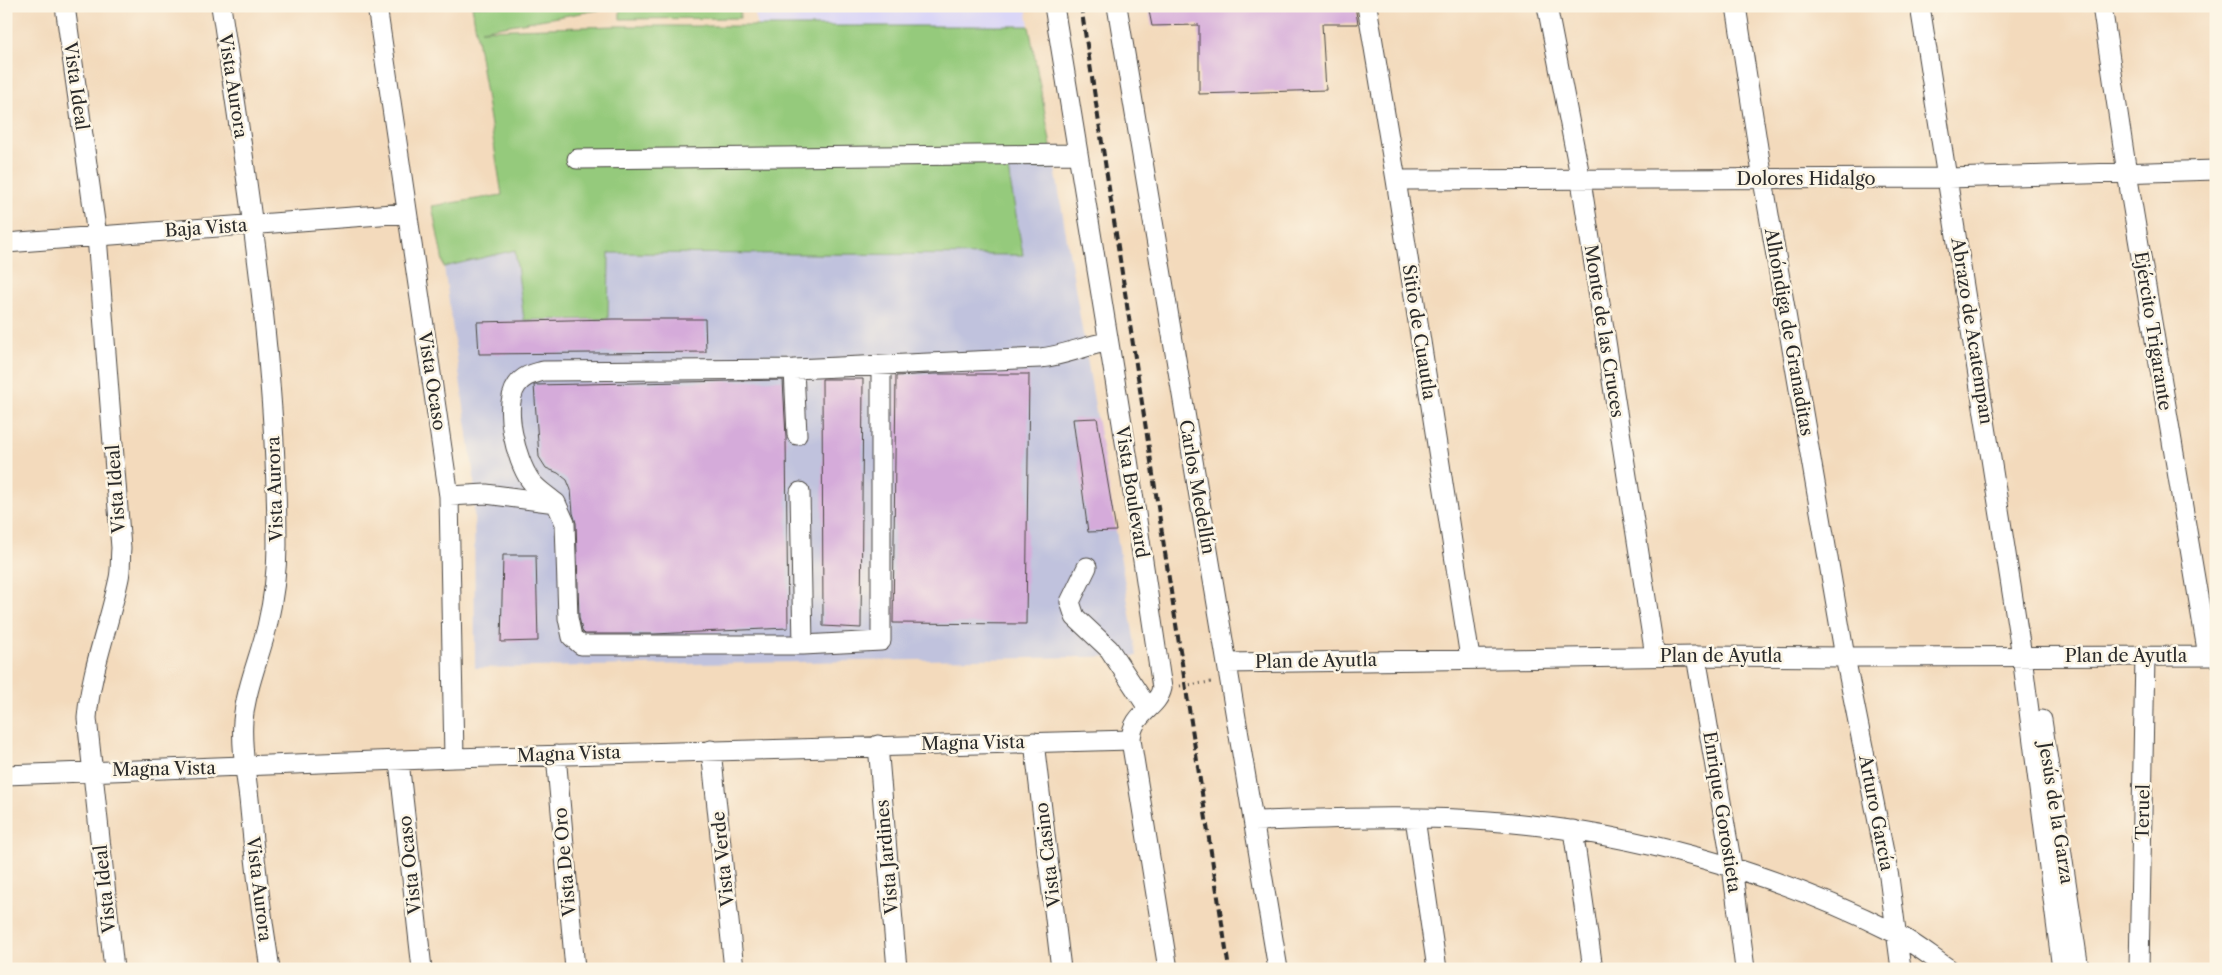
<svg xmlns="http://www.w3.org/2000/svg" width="2222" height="975" font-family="'Libre Caslon Text',serif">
<rect width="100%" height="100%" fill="#fcf5e5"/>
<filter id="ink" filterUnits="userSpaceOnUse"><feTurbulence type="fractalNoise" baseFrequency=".02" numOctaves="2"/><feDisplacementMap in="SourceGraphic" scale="10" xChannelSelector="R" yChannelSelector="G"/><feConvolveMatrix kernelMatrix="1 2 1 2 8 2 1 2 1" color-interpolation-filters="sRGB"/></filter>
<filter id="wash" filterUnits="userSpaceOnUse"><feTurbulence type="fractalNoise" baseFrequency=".0096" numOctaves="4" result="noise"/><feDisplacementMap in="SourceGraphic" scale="20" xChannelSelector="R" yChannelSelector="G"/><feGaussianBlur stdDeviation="1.12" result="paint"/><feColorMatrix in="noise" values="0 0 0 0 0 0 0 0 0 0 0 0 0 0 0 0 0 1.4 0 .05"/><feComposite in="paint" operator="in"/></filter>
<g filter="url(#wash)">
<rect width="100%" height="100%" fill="#f3dabc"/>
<!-- built -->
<path fill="#dad6f7" d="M 754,6 L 1026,6 L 1029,26 L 757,26 Z"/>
<!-- industrial -->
<path fill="#c0c2dd" d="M 1055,168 L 1137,656 L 475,668 L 474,477 L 444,267 L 515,250 L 608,319 L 609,253 L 1022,255 L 1008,169 Z"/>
<!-- green -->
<path fill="#95ca7c" stroke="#607a54" d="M 472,6 L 604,6 L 604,9 L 481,30 L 616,26 L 1029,26 L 1055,168 L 1008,169 L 1023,255 L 609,253 L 608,319 L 524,320 L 515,250 L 444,267 L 432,206 L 502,195 Z
M 620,6 L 740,6 L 740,18 L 620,19 Z"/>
<g id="blocks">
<!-- building -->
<path fill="#d5abda" d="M 1148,6 L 1355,6 L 1358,24 L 1322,24 L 1326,90 L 1199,94 L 1199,25 L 1152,26 Z
M 614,319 L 705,319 L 706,352 L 479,354 L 477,322 Z
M 934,374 L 1029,374 L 1026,624 L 893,623 L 896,376 Z
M 822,379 L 863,379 L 861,628 L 823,626 Z
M 783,380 L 786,438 L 788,628 L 654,634 L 585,634 L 582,631 L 579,617 L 576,523 L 573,513 L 571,490 L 567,480 L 558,473 L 546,468 L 539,457 L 534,385 Z
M 1097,418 L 1116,531 L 1088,532 L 1073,419 Z
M 503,555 L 536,555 L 538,641 L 501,642 Z"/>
</g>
</g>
<g filter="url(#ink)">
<use href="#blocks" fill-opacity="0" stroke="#494541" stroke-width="1"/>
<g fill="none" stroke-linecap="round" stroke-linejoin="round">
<defs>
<path id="minor" d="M 65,6 L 97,236 L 121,548 C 120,558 121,569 119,578 C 109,626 91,669 87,718 L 114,969
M 221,6 C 248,185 277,364 277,545 C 277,572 273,601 267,627 C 259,659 246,688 243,721 C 241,746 246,774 249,799 C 254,856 261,912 270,969
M 377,6 L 449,496 L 454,758
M 1054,6 L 1128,460 L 1162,688 C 1157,710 1132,712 1131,740 L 1168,969
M 1117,6 L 1278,969
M 1367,6 L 1396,180 L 1470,658
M 1547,6 L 1581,181 L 1655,656
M 1736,6 L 1763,180 L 1845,657 L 1889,877 L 1901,969
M 1920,6 L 2022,656 L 2062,969
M 2102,6 L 2127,173 L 2208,656
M 577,159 L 1078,154
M 1396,180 L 1948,178 L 2216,170
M 6,243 L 406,213
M 794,369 L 797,435
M 800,492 L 803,645
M 449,496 L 486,494 L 556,503 L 565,523 L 568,618 L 572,637 L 581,645 L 803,645 L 881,641 L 881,366
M 556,503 C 548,496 536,489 530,480 C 516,460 502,406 517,385 C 524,375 533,374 543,371 L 794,369 L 1040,358 C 1063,356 1084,346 1107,342
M 1087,567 L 1070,602 L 1075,617 L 1109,649 L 1148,708
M 1696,656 L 1732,866 L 1745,969
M 1227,663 L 1696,656 L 1845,657 L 2216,656
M 2042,720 L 2079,969
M 1034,742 L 1061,969
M 878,745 L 897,969
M 711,750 L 734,969
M 556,755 L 575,969
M 399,761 L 422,969
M 6,775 L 454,758 L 1131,740
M 1415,818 L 1437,969
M 1254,821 C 1332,819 1411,815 1489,821 C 1629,831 1769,870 1895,933 C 1914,943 1931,957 1949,969
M 1573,830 L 1593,969
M 2139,969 L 2145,656"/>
</defs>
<!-- minor casing -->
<use href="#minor" stroke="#494541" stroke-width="21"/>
<!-- path -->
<path stroke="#494541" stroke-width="3" stroke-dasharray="1 4" stroke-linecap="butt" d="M 1180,686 L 1211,682"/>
<!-- minor -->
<use href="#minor" stroke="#fff" stroke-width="19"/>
<!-- rail -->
<path stroke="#2b2b2b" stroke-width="4" stroke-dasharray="8 4" stroke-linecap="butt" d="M 1081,6 L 1229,969"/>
</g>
</g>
<g text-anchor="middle" stroke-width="5" stroke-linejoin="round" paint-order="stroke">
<!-- street labels -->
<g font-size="18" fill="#2b2b2b" stroke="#fcf5e5">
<text transform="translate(76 86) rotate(82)" y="6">Vista Ideal</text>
<text transform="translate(233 86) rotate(81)" y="6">Vista Aurora</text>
<text x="1806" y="185">Dolores Hidalgo</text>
<text transform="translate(206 228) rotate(-4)" y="6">Baja Vista</text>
<text transform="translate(1604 331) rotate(81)" y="6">Monte de las Cruces</text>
<text transform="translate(1972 331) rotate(81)" y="6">Abrazo de Acatempan</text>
<text transform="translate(2153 331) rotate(81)" y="6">Ejército Trigarante</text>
<text transform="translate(1419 332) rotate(81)" y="6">Sitio de Cuautla</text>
<text transform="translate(1789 332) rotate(80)" y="6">Alhóndiga de Granaditas</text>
<text transform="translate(432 381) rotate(81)" y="6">Vista Ocaso</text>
<text transform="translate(1197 487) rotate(80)" y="6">Carlos Medellín</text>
<text transform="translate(116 489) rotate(-94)" y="6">Vista Ideal</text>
<text transform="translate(275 489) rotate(-92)" y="6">Vista Aurora</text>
<text transform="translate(1132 492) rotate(81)" y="6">Vista Boulevard</text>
<text x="1721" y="662">Plan de Ayutla</text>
<text x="2126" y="662">Plan de Ayutla</text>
<text transform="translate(1316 661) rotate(-1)" y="6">Plan de Ayutla</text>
<text transform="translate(973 743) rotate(-1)" y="6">Magna Vista</text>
<text transform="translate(569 754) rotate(-2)" y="6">Magna Vista</text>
<text transform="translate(164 769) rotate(-1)" y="6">Magna Vista</text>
<text transform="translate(1722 812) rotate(81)" y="6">Enrique Gorostieta</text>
<text transform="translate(2143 812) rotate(-89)" y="6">Teruel</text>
<text transform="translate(1876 813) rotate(79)" y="6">Arturo García</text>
<text transform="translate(2056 813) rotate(81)" y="6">Jesús de la Garza</text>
<text transform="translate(1048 855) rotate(-97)" y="6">Vista Casino</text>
<text transform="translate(887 857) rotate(-95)" y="6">Vista Jardines</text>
<text transform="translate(723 859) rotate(-96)" y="6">Vista Verde</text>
<text transform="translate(565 862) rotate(-95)" y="6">Vista De Oro</text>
<text transform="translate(410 865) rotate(-96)" y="6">Vista Ocaso</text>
<text transform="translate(105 889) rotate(-96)" y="6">Vista Ideal</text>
<text transform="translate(259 889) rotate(83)" y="6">Vista Aurora</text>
</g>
</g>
<!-- margin -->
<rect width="2222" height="975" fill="none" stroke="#fcf5e5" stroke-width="25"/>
</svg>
